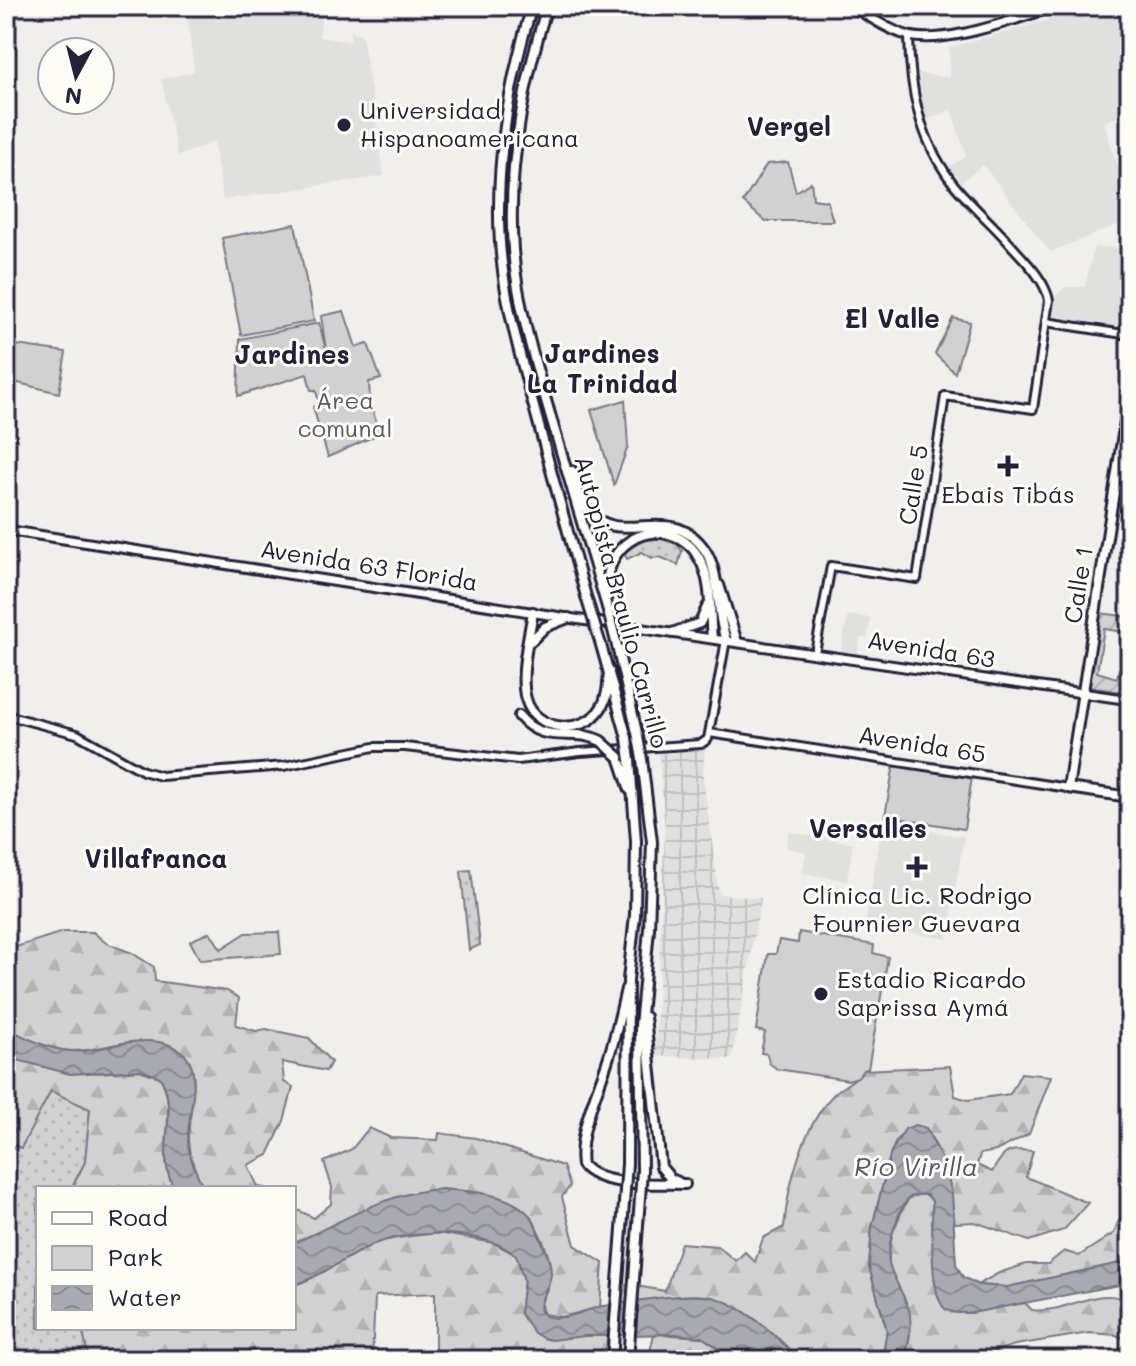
<svg xmlns="http://www.w3.org/2000/svg" width="1136" height="1366" font-family="Mali,sans-serif">
<defs>
<pattern id="industrial-grid" width="8" height="8" patternUnits="userSpaceOnUse" patternTransform="scale(2)"><rect width="8" height="8" fill="#e0e0df"/><path d="M0 4h8M4 0v8" fill="none" stroke="#c0c0c0"/></pattern>
<pattern id="grass-dots" width="8" height="8" patternUnits="userSpaceOnUse" patternTransform="scale(2)"><rect width="8" height="8" fill="#d2d1d1"/><path d="M2 2h.1M6 6h.1" fill="none" stroke="#b4b3b4" stroke-width="1.8" stroke-linecap="round"/></pattern>
<pattern id="forest-firs" width="22" height="20" patternUnits="userSpaceOnUse" patternTransform="scale(2)"><rect width="22" height="20" fill="#d2d1d1"/><path d="M5 1l3.5 6h-7zM16 11l3.5 6h-7z" fill="#b4b3b4"/></pattern>
<pattern id="garden-furrows" width="10" height="10" patternUnits="userSpaceOnUse" patternTransform="scale(2)"><rect width="10" height="10" fill="#d2d1d1"/><path d="M-1 1l2-2M0 10L10 0M9 11l2-2" fill="none" stroke="#b4b3b4"/></pattern>
<pattern id="water-waves" width="16" height="10" patternUnits="userSpaceOnUse" patternTransform="scale(2)"><rect width="16" height="10" fill="#a9a9b0"/><path d="M0 5q4-4 8 0t8 0" fill="none" stroke="#898990"/></pattern>
</defs>
<rect width="100%" height="100%" fill="#f0efec"/>
<filter id="ink" filterUnits="userSpaceOnUse"><feTurbulence type="fractalNoise" baseFrequency=".0125" numOctaves="2"/><feDisplacementMap in="SourceGraphic" scale="16" xChannelSelector="R" yChannelSelector="G"/><feConvolveMatrix kernelMatrix="1 2 1 2 8 2 1 2 1" color-interpolation-filters="sRGB"/></filter>
<g filter="url(#ink)">
<!-- built -->
<path fill="#e0e0df" d="M 186,6 L 323,6 L 319,37 L 350,42 L 351,32 L 362,34 L 384,176 L 223,200 L 214,142 L 178,156 L 161,79 L 194,72 Z
M 1083,10 L 1085,19 L 1130,10 L 1130,113 L 1104,122 L 1130,205 L 1130,220 L 1050,252 L 983,165 L 961,182 L 949,166 L 967,157 L 951,110 L 925,121 L 919,98 L 918,73 L 950,78 L 949,48 Z
M 1094,247 L 1130,249 L 1130,331 L 1053,319 L 1055,297 L 1059,292 L 1065,287 L 1085,287 Z
M 848,615 L 871,618 L 867,638 L 860,638 L 857,657 L 840,654 Z
M 882,823 L 964,837 L 947,939 L 865,925 Z
M 789,832 L 853,843 L 847,881 L 802,873 L 806,852 L 786,848 Z"/>
<!-- industrial -->
<path fill="url(#industrial-grid)" d="M 705,748 L 703,777 L 719,894 L 761,898 L 732,1059 L 655,1056 L 665,829 L 659,754 Z"/>
<!-- grass -->
<path fill="url(#grass-dots)" stroke="#7a7a86" stroke-width="2" d="M 658,538 L 677,544 L 682,551 L 678,565 L 660,557 L 652,558 L 642,552 L 627,559 L 624,553 C 635,544 644,539 658,538 Z
M 471,870 L 480,945 L 469,950 L 461,871 Z
M 50,1090 L 90,1109 L 85,1162 L 72,1188 L 38,1188 L 38,1328 L 82,1328 L 88,1355 L 171,1354 L 194,1360 L 6,1360 L 6,1142 L 21,1148 Z"/>
<!-- forest -->
<path fill="url(#forest-firs)" stroke="#7a7a86" stroke-width="2" d="M 63,932 L 93,932 L 106,943 L 132,953 L 154,967 L 155,981 L 227,991 L 239,998 L 236,1025 L 256,1031 L 266,1029 L 309,1038 L 331,1062 L 326,1071 L 282,1062 L 284,1082 L 293,1087 L 284,1121 L 268,1155 L 248,1165 L 258,1187 L 266,1188 L 204,1188 C 196,1173 189,1159 188,1142 C 186,1116 210,1056 172,1049 C 159,1047 143,1041 130,1042 C 109,1044 90,1052 69,1051 C 47,1050 26,1037 6,1028 L 6,945 L 13,948 Z
M 6,1057 L 99,1073 L 140,1070 L 160,1077 C 180,1112 154,1152 174,1188 L 72,1188 L 85,1162 L 90,1109 L 51,1091 L 21,1148 L 6,1142 Z
M 950,1066 L 955,1096 L 968,1100 L 1010,1094 L 1021,1073 L 1051,1076 L 1029,1134 L 996,1151 L 980,1154 L 977,1165 L 992,1172 C 1005,1149 1008,1149 1033,1151 L 1026,1177 L 1088,1203 L 1064,1230 L 1029,1241 L 975,1222 L 955,1223 C 951,1190 944,1156 926,1128 L 915,1125 L 897,1139 L 891,1152 L 872,1227 L 869,1267 L 887,1331 L 883,1353 L 877,1360 L 799,1360 C 777,1335 747,1309 715,1298 C 690,1290 643,1302 616,1305 L 619,1283 L 665,1291 L 681,1243 L 717,1246 L 736,1261 L 745,1252 L 755,1262 L 763,1238 L 784,1227 C 788,1184 803,1126 834,1094 C 843,1085 856,1081 863,1070 Z
M 369,1128 L 391,1138 L 438,1140 L 439,1133 L 476,1138 L 563,1166 L 570,1186 L 562,1197 L 575,1245 L 603,1263 L 600,1307 L 562,1317 L 544,1314 C 537,1302 545,1298 548,1286 C 550,1281 550,1273 550,1268 C 550,1255 540,1233 533,1221 C 524,1205 504,1198 487,1194 C 403,1178 366,1212 294,1243 L 294,1208 L 314,1218 L 331,1204 L 332,1187 L 324,1162 L 352,1149 Z
M 917,1195 L 927,1195 L 932,1201 L 935,1287 L 958,1313 L 1025,1303 L 1032,1310 C 1065,1315 1098,1283 1130,1302 L 1130,1352 L 1126,1352 L 1130,1341 L 1116,1335 L 1089,1333 L 1015,1345 L 966,1360 L 905,1360 L 910,1334 L 889,1264 L 889,1252 L 892,1234 L 902,1211 L 909,1198 Z
M 1130,1210 L 1130,1261 L 1007,1287 L 977,1285 L 999,1273 L 1026,1264 L 1048,1264 L 1064,1251 L 1079,1256 L 1114,1233 L 1118,1222 Z
M 438,1233 L 494,1243 L 516,1255 L 524,1280 L 520,1313 L 585,1336 L 607,1336 L 606,1360 L 435,1360 L 435,1293 L 375,1296 L 372,1360 L 194,1360 L 171,1354 L 88,1355 L 82,1328 L 294,1328 L 294,1285 C 321,1277 343,1258 368,1246 C 390,1237 415,1236 438,1233 Z
M 654,1334 L 702,1337 L 736,1360 L 648,1360 Z"/>
<!-- park -->
<path fill="#d2d1d1" stroke="#7a7a86" stroke-width="2" d="M 788,162 L 796,192 L 811,182 L 813,199 L 827,201 L 833,221 L 765,221 L 743,202 L 767,164 Z
M 295,224 L 314,321 L 241,335 L 222,238 Z
M 344,311 L 356,347 L 368,344 L 381,379 L 369,382 L 370,401 L 379,434 L 328,457 L 313,407 L 319,404 L 316,390 L 311,390 L 307,374 L 238,396 L 240,339 L 319,323 L 326,350 L 321,316 Z
M 953,318 L 970,322 L 955,373 L 935,354 Z
M 16,345 L 66,352 L 59,393 L 10,381 Z
M 625,400 L 628,446 L 614,485 L 591,410 Z
M 894,764 L 972,777 L 964,829 L 885,816 Z
M 210,932 L 221,949 L 246,933 L 279,932 L 281,954 L 200,960 L 190,941 Z
M 799,932 L 874,945 L 873,953 L 888,957 L 868,1069 L 863,1070 L 858,1077 L 848,1080 L 777,1069 L 769,1063 L 767,1054 L 761,1053 L 765,1032 L 756,1030 L 768,954 L 776,954 L 779,940 L 798,943 Z"/>
<!-- garden -->
<path fill="url(#garden-furrows)" stroke="#7a7a86" stroke-width="2" d="M 1100,613 L 1130,617 L 1130,633 L 1104,629 L 1097,672 L 1117,678 L 1119,669 L 1127,670 L 1130,662 L 1130,693 L 1089,687 Z"/>
<!-- water -->
<path fill="url(#water-waves)" stroke="#737381" stroke-width="2" d="M 6,1028 C 30,1039 54,1053 82,1051 C 109,1049 139,1035 167,1044 C 212,1058 186,1110 188,1142 C 189,1158 196,1173 204,1188 L 174,1188 C 154,1152 181,1112 160,1077 L 140,1070 L 70,1074 L 6,1057 Z
M 915,1125 L 926,1128 L 944,1163 L 952,1193 L 956,1264 L 963,1277 L 978,1285 L 1007,1287 L 1130,1261 L 1130,1283 L 972,1313 C 964,1313 955,1314 947,1310 C 928,1300 933,1223 932,1201 L 927,1195 C 921,1195 914,1194 909,1198 C 898,1209 886,1249 889,1263 C 893,1279 904,1294 909,1310 C 913,1326 908,1343 905,1359 L 877,1360 L 883,1353 L 887,1331 L 869,1267 L 872,1227 L 891,1152 L 905,1129 Z
M 442,1189 C 472,1192 511,1192 532,1218 C 536,1224 538,1233 541,1240 C 545,1251 552,1263 551,1275 C 550,1286 529,1313 549,1317 C 566,1321 586,1309 603,1306 C 631,1302 684,1292 711,1297 C 742,1303 779,1338 799,1360 L 736,1360 L 702,1337 L 675,1334 L 585,1336 L 551,1340 L 543,1338 L 534,1333 L 520,1313 L 524,1280 L 516,1255 C 509,1251 502,1245 494,1243 C 459,1230 400,1230 366,1248 C 342,1260 320,1277 294,1285 L 294,1243 C 345,1221 384,1192 442,1189 Z"/>
<g fill="none" stroke-linecap="round" stroke-linejoin="round">
<defs>
<path id="tertiary" d="M 1046,322 L 1130,335
M 815,653 L 831,566 L 917,579 L 945,396 L 1033,409 L 1049,300 C 1044,278 1025,261 1011,245 C 992,223 969,204 952,182 C 919,138 910,90 909,37
M 6,715 L 77,734 L 143,771 L 161,776 L 284,766 L 374,747 L 405,747 L 518,760 L 580,752 L 701,744 L 708,739 L 726,640
M 709,733 L 1068,788"/>
<path id="secondary" d="M 851,6 C 868,16 886,29 906,35 C 943,47 1020,17 1058,6
M 6,530 L 568,618 L 1130,700"/>
<path id="primary" d="M 1130,389 L 1068,788 L 1130,797"/>
<path id="trunk" d="M 532,6 C 512,72 499,140 499,209 C 498,281 518,350 537,418 C 553,479 570,539 587,600
M 547,6 C 523,85 507,167 513,250 C 518,309 536,365 552,421 C 570,483 589,545 607,607
M 572,471 C 577,484 579,501 588,511 C 621,549 671,500 705,550 C 721,574 716,613 726,640
M 719,585 L 737,642
M 607,597 C 607,585 607,572 613,560 C 631,525 680,523 699,558 C 713,582 709,612 712,638
M 533,612 C 529,636 519,676 526,699 C 535,732 584,736 601,708 C 608,697 608,683 609,671
M 672,633 L 700,623 L 707,607
M 531,641 L 545,627 L 568,618
M 601,645 L 627,738
M 617,646 L 638,737
M 519,716 C 545,747 572,726 601,741
M 619,757 L 630,790
M 626,989 C 621,1011 616,1034 609,1056 C 600,1087 577,1132 582,1165 C 601,1188 656,1183 685,1184
M 645,1017 L 661,1167 L 671,1179 L 678,1182
M 627,1164 L 628,980 L 635,915 L 636,841 L 630,760
M 642,1171 L 640,1026 L 649,929 L 652,842 L 642,759"/>
</defs>
<!-- tertiary casing -->
<use href="#tertiary" stroke="#22223b" stroke-width="12"/>
<!-- secondary casing -->
<use href="#secondary" stroke="#22223b" stroke-width="13"/>
<!-- primary casing -->
<use href="#primary" stroke="#22223b" stroke-width="14"/>
<!-- trunk casing -->
<use href="#trunk" stroke="#22223b" stroke-width="14"/>
<!-- tertiary -->
<use href="#tertiary" stroke="#fdfcf7" stroke-width="6"/>
<!-- secondary -->
<use href="#secondary" stroke="#fdfcf7" stroke-width="7"/>
<!-- primary -->
<use href="#primary" stroke="#fdfcf7" stroke-width="8"/>
<!-- trunk -->
<use href="#trunk" stroke="#fdfcf7" stroke-width="8"/>
<defs>
<path id="trunk-bridge" d="M 587,600 L 601,645
M 607,607 L 617,646
M 638,737 L 642,759
M 627,738 L 630,760
M 601,741 L 619,757
M 612,1360 L 627,1164
M 628,1360 L 642,1171"/>
</defs>
<!-- trunk-bridge casing -->
<use href="#trunk-bridge" stroke="#22223b" stroke-width="14" stroke-linecap="butt"/>
<!-- trunk-bridge -->
<use href="#trunk-bridge" stroke="#fdfcf7" stroke-width="8"/>
</g>
</g>
<!-- markers -->
<g fill="#22223b" stroke="#fdfcf7" stroke-width="3">
<circle cx="344" cy="125" r="8"/>
<path d="M1004 454h8v8h8v8h-8v8h-8v-8h-8v-8h8z"/>
<path d="M913 855h8v8h8v8h-8v8h-8v-8h-8v-8h8z"/>
<circle cx="821" cy="994" r="8"/>
</g>
<g text-anchor="middle" stroke-width="6" stroke-linejoin="round" paint-order="stroke">
<!-- poi labels -->
<g font-size="24" fill="#22223b" stroke="#fdfcf7" text-anchor="start">
<text x="360" y="119">Universidad<tspan x="360" dy="28">Hispanoamericana</tspan></text>
<text x="1008" y="503" text-anchor="middle">Ebais Tibás</text>
<text x="917" y="904" text-anchor="middle">Clínica Lic. Rodrigo<tspan x="917" dy="28">Fournier Guevara</tspan></text>
<text x="837" y="988">Estadio Ricardo<tspan x="837" dy="28">Saprissa Aymá</tspan></text>
</g>
<!-- park labels -->
<g font-size="24" fill="#575768" stroke="#fdfcf7">
<text x="345" y="409">Área<tspan x="345" dy="28">comunal</tspan></text>
</g>
<!-- street labels -->
<g font-size="24" fill="#22223b" stroke="#fdfcf7">
<text transform="translate(914 485) rotate(-81)" y="8">Calle 5</text>
<text transform="translate(369 566) rotate(9)" y="8">Avenida 63 Florida</text>
<text transform="translate(1079 585) rotate(-81)" y="8">Calle 1</text>
<text transform="translate(621 602) rotate(75)" y="8">Autopista Braulio Carrillo</text>
<text transform="translate(931 650) rotate(9)" y="8">Avenida 63</text>
<text transform="translate(922 745) rotate(9)" y="8">Avenida 65</text>
</g>
<!-- neighbourhood labels -->
<g font-size="26" font-weight="bold" fill="#22223b" stroke="#fdfcf7">
<text x="789" y="136">Vergel</text>
<text x="892" y="328">El Valle</text>
<text x="602" y="363">Jardines<tspan x="602" dy="30">La Trinidad</tspan></text>
<text x="292" y="364">Jardines</text>
<text x="868" y="838">Versalles</text>
<text x="156" y="868">Villafranca</text>
</g>
<!-- water labels -->
<g font-size="26" font-style="italic" fill="#58586a" stroke="#fdfcf7">
<text x="916" y="1176">Río Virilla</text>
</g>
</g>
<!-- margin -->
<rect width="1136" height="1366" fill="none" stroke="#fdfcf7" stroke-width="32"/>
<rect x="16" y="16" width="1104" height="1334" fill="none" stroke="#22223b" stroke-width="3" filter="url(#ink)"/>
<!-- legend -->
<rect x="36" y="1186" width="260" height="144" fill="#fdfcf7" stroke="#a5a5ac" stroke-width="2"/>
<rect x="52" y="1212" width="40" height="12" fill="#fdfcf7" stroke="#a5a5ac" stroke-width="2"/>
<text x="108" y="1226" font-size="24" fill="#22223b">Road</text>
<rect x="52" y="1246" width="40" height="24" fill="#d2d1d1" stroke="#a5a5ac" stroke-width="2"/>
<text x="108" y="1266" font-size="24" fill="#22223b">Park</text>
<rect x="52" y="1286" width="40" height="24" fill="url(#water-waves)" stroke="#a5a5ac" stroke-width="2"/>
<text x="108" y="1306" font-size="24" fill="#22223b">Water</text>
<!-- north arrow -->
<g transform="translate(76 76) rotate(187)"><circle r="38" fill="#fdfcf7" stroke="#a5a5ac" stroke-width="2"/>
<path d="M0-6L14 30L0 20L-14 30Z" fill="#22223b"/>
<text y="-12" font-size="22" font-weight="bold" text-anchor="middle" fill="#22223b">N</text>
</g>
</svg>
